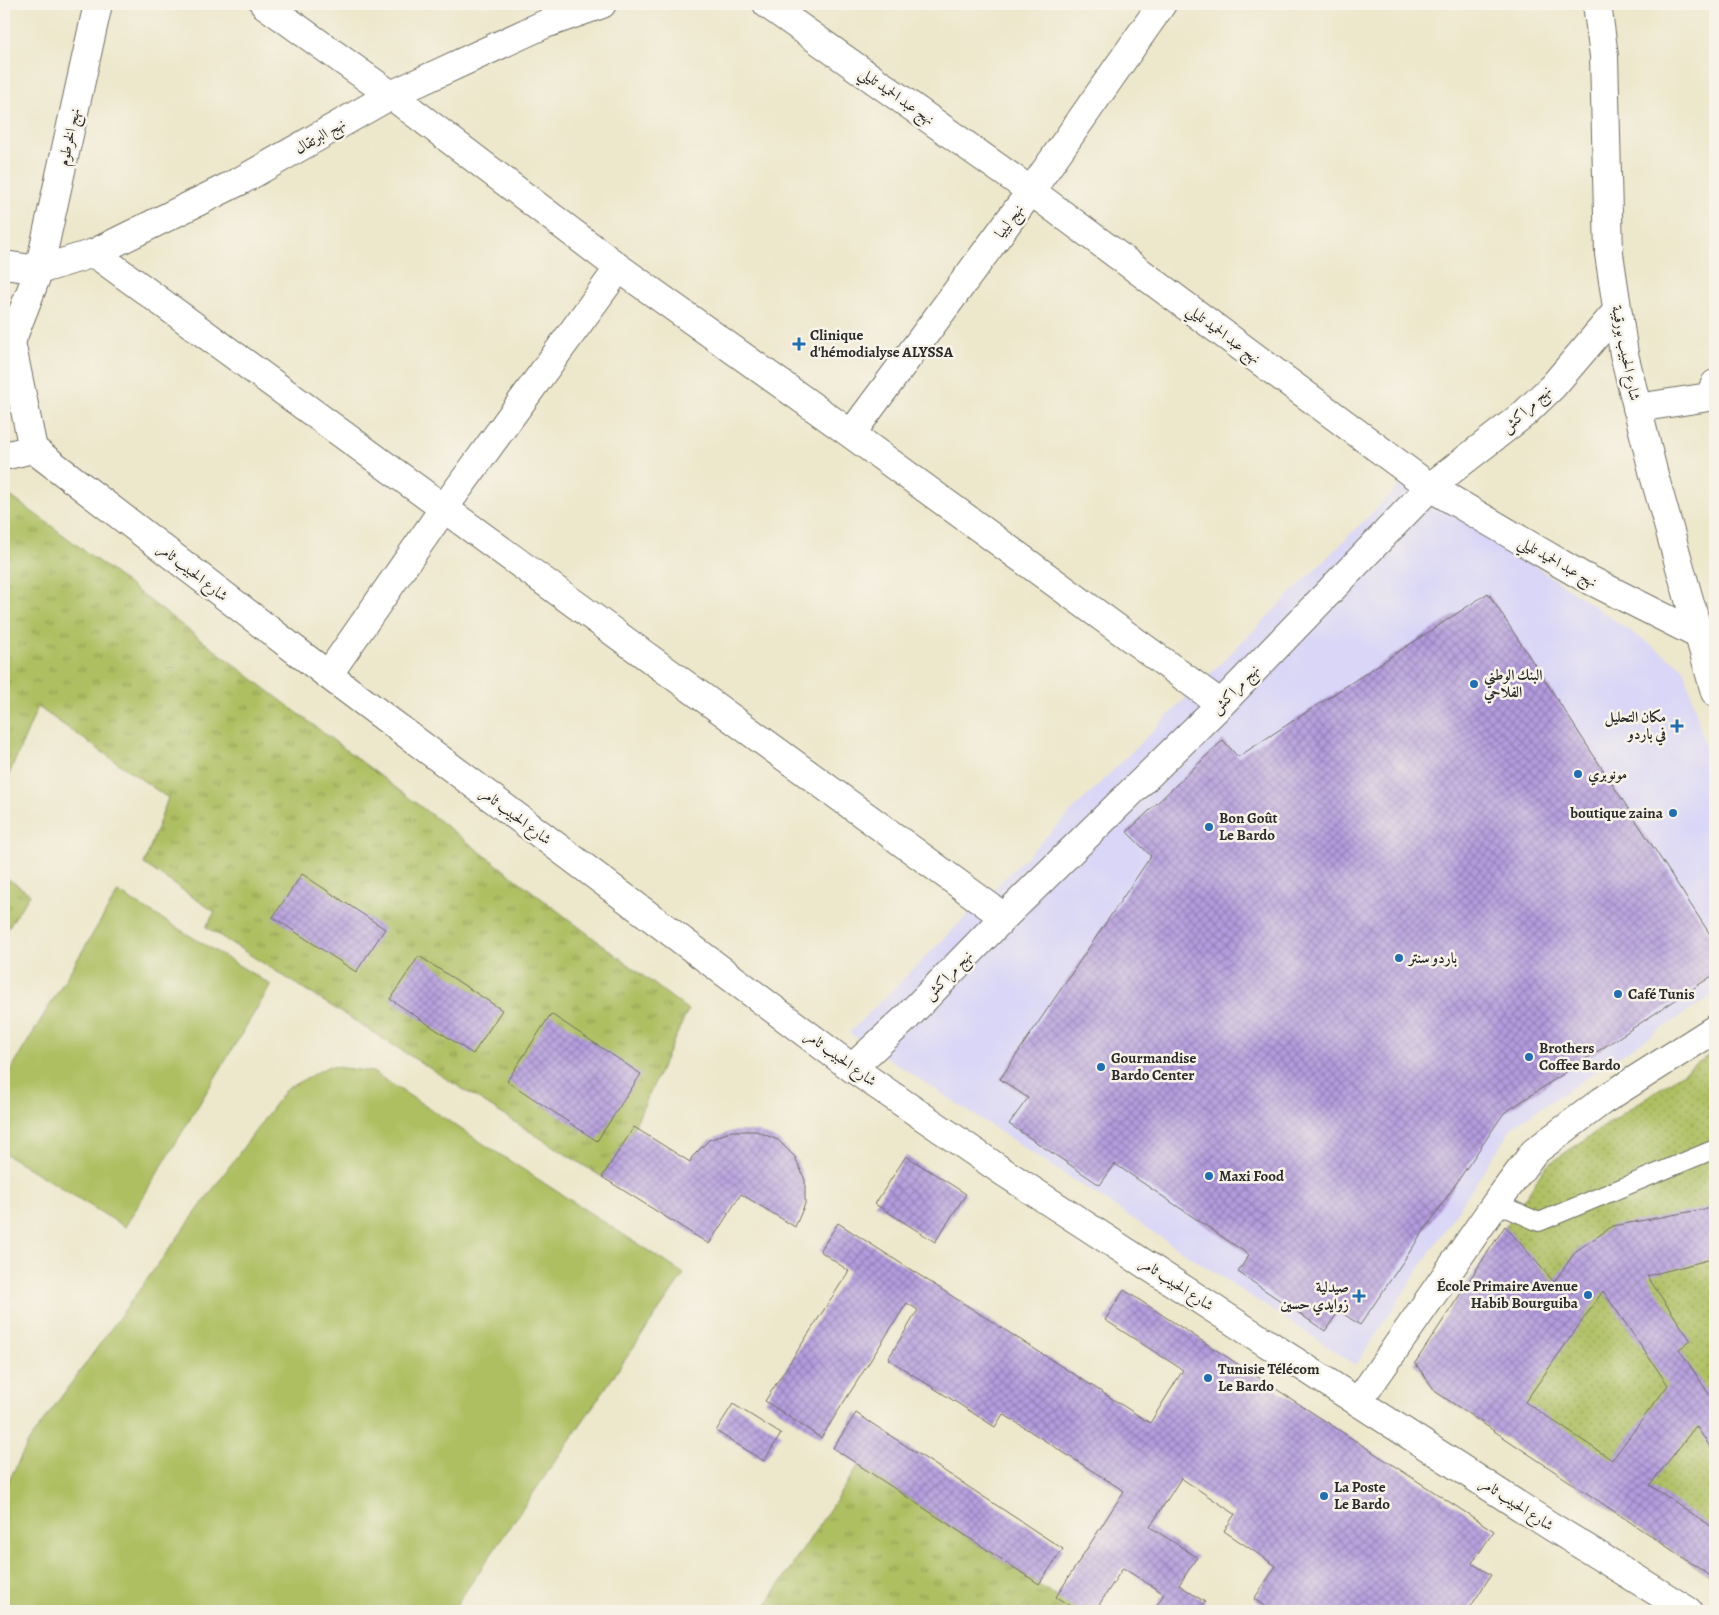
<svg xmlns="http://www.w3.org/2000/svg" width="1719" height="1615" font-family="Alegreya,Amiri,serif">
<defs>
<pattern id="grass-tufts" width="24" height="20" patternUnits="userSpaceOnUse" patternTransform="scale(1.25)"><rect width="24" height="20" fill="#aebf62"/><path d="M3 7l-1-3M5 7V3M7 7l1-3M15 17l-1-3M17 17v-4M19 17l1-3" fill="none" stroke="#8e9b51"/></pattern>
<pattern id="garden-dots" width="8" height="8" patternUnits="userSpaceOnUse" patternTransform="scale(1.25)"><rect width="8" height="8" fill="#aebf62"/><path d="M2 2h.1M6 6h.1" fill="none" stroke="#8e9b51" stroke-width="1.8" stroke-linecap="round"/></pattern>
<pattern id="building-cross-hatch" width="8" height="8" patternUnits="userSpaceOnUse" patternTransform="scale(1.25)"><rect width="8" height="8" fill="#b49cde"/><path d="M0 0l8 8M0 8l8-8" fill="none" stroke="#937fb4"/></pattern>
</defs>
<rect width="100%" height="100%" fill="#f7f3e8"/>
<filter id="ink" filterUnits="userSpaceOnUse"><feTurbulence type="fractalNoise" baseFrequency=".02" numOctaves="2"/><feDisplacementMap in="SourceGraphic" scale="10" xChannelSelector="R" yChannelSelector="G"/><feConvolveMatrix kernelMatrix="1 2 1 2 8 2 1 2 1" color-interpolation-filters="sRGB"/></filter>
<filter id="wash" filterUnits="userSpaceOnUse"><feTurbulence type="fractalNoise" baseFrequency=".0096" numOctaves="4" result="noise"/><feDisplacementMap in="SourceGraphic" scale="20" xChannelSelector="R" yChannelSelector="G"/><feGaussianBlur stdDeviation="1.12" result="paint"/><feColorMatrix in="noise" values="0 0 0 0 0 0 0 0 0 0 0 0 0 0 0 0 0 1.4 0 .05"/><feComposite in="paint" operator="in"/></filter>
<g filter="url(#wash)">
<rect width="100%" height="100%" fill="#ede7cb"/>
<!-- built -->
<path fill="#d9d6f7" d="M 1407,478 L 1684,668 L 1715,782 L 1715,994 L 1513,1126 L 1356,1365 L 849,1033 Z"/>
<!-- grass -->
<path fill="url(#grass-tufts)" stroke="#6c7546" d="M 4,495 L 10,496 L 49,524 L 688,1010 L 634,1127 L 602,1177 L 206,927 L 215,912 L 144,864 L 168,798 L 38,707 L 4,786 Z
M 4,876 L 30,894 L 4,934 Z
M 859,1465 L 1078,1611 L 762,1611 Z"/>
<!-- garden -->
<path fill="url(#garden-dots)" stroke="#6c7546" d="M 1715,1051 L 1715,1579 L 1436,1392 L 1415,1363 L 1546,1166 Z"/>
<!-- pitch -->
<path fill="#aebf62" stroke="#6c7546" d="M 118,892 L 271,985 L 125,1227 L 4,1153 L 4,1081 Z
M 329,1066 L 373,1072 L 684,1274 L 452,1611 L 4,1611 L 4,1490 L 29,1441 L 286,1089 Z"/>
<g id="blocks">
<!-- building -->
<path fill="url(#building-cross-hatch)" fill-rule="evenodd" d="M 1488,593 L 1715,942 L 1715,974 L 1504,1113 L 1360,1325 L 1339,1311 L 1325,1331 L 1238,1272 L 1249,1255 L 1115,1164 L 1100,1185 L 1009,1124 L 1028,1098 L 1000,1079 L 1151,856 L 1127,832 L 1223,740 L 1238,757 Z
M 302,874 L 385,929 L 356,972 L 273,917 Z
M 419,956 L 502,1010 L 473,1054 L 390,999 Z
M 551,1014 L 641,1074 L 597,1141 L 507,1081 Z
M 634,1127 L 690,1162 L 692,1157 L 709,1140 L 732,1131 L 756,1131 L 778,1140 L 795,1157 L 805,1180 L 805,1204 L 795,1227 L 741,1194 L 709,1244 L 602,1177 Z
M 906,1156 L 966,1194 L 935,1242 L 875,1204 Z
M 1715,1207 L 1715,1258 L 1647,1276 L 1691,1341 L 1679,1349 L 1715,1403 L 1715,1454 L 1696,1426 L 1650,1485 L 1715,1529 L 1715,1579 L 1436,1392 L 1415,1363 L 1505,1226 L 1554,1282 L 1576,1251 L 1613,1226 ZM 1603,1291 L 1668,1385 L 1612,1460 L 1525,1402 Z
M 838,1223 L 1150,1423 L 1183,1370 L 1105,1320 L 1124,1290 L 1494,1531 L 1472,1563 L 1491,1575 L 1468,1611 L 1272,1611 L 1254,1599 L 1276,1566 L 1224,1531 L 1235,1514 L 1181,1478 L 1150,1527 L 1197,1557 L 1179,1585 L 1205,1602 L 1199,1611 L 1153,1611 L 1164,1594 L 1123,1568 L 1095,1611 L 1078,1611 L 1056,1597 L 1124,1491 L 1003,1414 L 995,1427 L 888,1359 L 918,1310 L 907,1303 L 821,1438 L 765,1401 L 849,1271 L 820,1251 Z
M 733,1404 L 781,1434 L 764,1461 L 716,1431 Z
M 856,1413 L 1063,1549 L 1039,1584 L 833,1448 Z"/>
</g>
</g>
<g filter="url(#ink)">
<use href="#blocks" fill-opacity="0" stroke="#6f6d63" stroke-width="1"/>
<g fill="none" stroke-linecap="round" stroke-linejoin="round">
<defs>
<path id="service" d="M 1496,1203 L 1539,1222 L 1715,1149"/>
<path id="minor" d="M 264,4 L 391,95 L 619,268 L 851,434 L 1221,704
M 767,4 L 1031,191 L 1430,487 L 1582,576 L 1699,635
M 94,253 L 1004,917
M 4,265 L 39,270 L 94,253 L 242,180 L 391,95 L 545,24 L 602,4
M 11,342 L 39,270 L 98,4
M 1637,408 L 1709,397 L 1715,384
M 851,434 L 1031,191 L 1162,4
M 328,675 L 444,508 L 619,268
M 852,1068 L 906,1018 L 1004,917 L 1221,704 L 1430,487 L 1524,414 L 1553,386 L 1617,311
M 1358,1402 L 1496,1203 L 1534,1152 L 1602,1101 L 1715,1029"/>
<path id="tertiary" d="M 1597,4 L 1604,56 L 1609,254 L 1624,354 L 1654,475 L 1715,692
M 11,342 L 33,449 L 328,675 L 852,1068 L 1002,1171 L 1251,1333 L 1549,1525 L 1688,1611
M 4,456 L 33,449"/>
</defs>
<!-- service casing -->
<use href="#service" stroke="#6f6d63" stroke-width="20"/>
<!-- minor casing -->
<use href="#minor" stroke="#6f6d63" stroke-width="30"/>
<!-- tertiary casing -->
<use href="#tertiary" stroke="#6f6d63" stroke-width="30"/>
<!-- service -->
<use href="#service" stroke="#fff" stroke-width="18"/>
<!-- minor -->
<use href="#minor" stroke="#fff" stroke-width="28"/>
<!-- tertiary -->
<use href="#tertiary" stroke="#fff" stroke-width="28"/>
</g>
</g>
<!-- markers -->
<g fill="#1f6fb2" stroke="#f7f3e8" stroke-width="2">
<path d="M796.5 336.5h5v5h5v5h-5v5h-5v-5h-5v-5h5z"/>
<circle cx="1474" cy="684" r="5"/>
<path d="M1674.5 718.5h5v5h5v5h-5v5h-5v-5h-5v-5h5z"/>
<circle cx="1578" cy="774" r="5"/>
<circle cx="1673" cy="813" r="5"/>
<circle cx="1209" cy="827" r="5"/>
<circle cx="1399" cy="958" r="5"/>
<circle cx="1618" cy="994" r="5"/>
<circle cx="1529" cy="1057" r="5"/>
<circle cx="1101" cy="1067" r="5"/>
<circle cx="1209" cy="1176" r="5"/>
<circle cx="1588" cy="1295" r="5"/>
<path d="M1356.5 1288.5h5v5h5v5h-5v5h-5v-5h-5v-5h5z"/>
<circle cx="1208" cy="1378" r="5"/>
<circle cx="1324" cy="1496" r="5"/>
</g>
<g text-anchor="middle" stroke-width="5" stroke-linejoin="round" paint-order="stroke">
<!-- street labels -->
<g font-size="15" fill="#2b2b2b" stroke="#f7f3e8">
<text transform="translate(897 96) rotate(35)" y="5">نهج عبد الحميد تليلي</text>
<text transform="translate(320 136) rotate(-30)" y="5">نهج البرتقال</text>
<text transform="translate(69 137) rotate(-78)" y="5">نهج الخرطوم</text>
<text transform="translate(1009 221) rotate(-53)" y="5">نهج ليبيا</text>
<text transform="translate(1224 334) rotate(37)" y="5">نهج عبد الحميد تليلي</text>
<text transform="translate(1626 353) rotate(79)" y="5">شارع الحبيب بورقيبة</text>
<text transform="translate(1526 409) rotate(-43)" y="5">نهج مراكش</text>
<text transform="translate(1558 562) rotate(29)" y="5">نهج عبد الحميد تليلي</text>
<text transform="translate(193 572) rotate(38)" y="5">شارع الحبيب ثامر</text>
<text transform="translate(1235 689) rotate(-46)" y="5">نهج مراكش</text>
<text transform="translate(516 816) rotate(37)" y="5">شارع الحبيب ثامر</text>
<text transform="translate(948 975) rotate(-46)" y="5">نهج مراكش</text>
<text transform="translate(841 1058) rotate(36)" y="5">شارع الحبيب ثامر</text>
<text transform="translate(1177 1284) rotate(33)" y="5">شارع الحبيب ثامر</text>
<text transform="translate(1517 1504) rotate(33)" y="5">شارع الحبيب ثامر</text>
</g>
<!-- poi labels -->
<g font-size="15" font-weight="bold" fill="#2b2b2b" stroke="#f7f3e8" text-anchor="start">
<text x="810" y="340">Clinique<tspan x="810" dy="17">d'hémodialyse ALYSSA</tspan></text>
<text x="1484" y="680">البنك الوطني<tspan x="1484" dy="17">الفلاحي</tspan></text>
<text x="1666" y="722" text-anchor="end">مكان التحليل<tspan x="1666" dy="17">في باردو</tspan></text>
<text x="1588" y="779">مونوبري</text>
<text x="1663" y="818" text-anchor="end">boutique zaina</text>
<text x="1219" y="823">Bon Goût<tspan x="1219" dy="17">Le Bardo</tspan></text>
<text x="1409" y="963">باردو سنتر</text>
<text x="1628" y="999">Café Tunis</text>
<text x="1539" y="1053">Brothers<tspan x="1539" dy="17">Coffee Bardo</tspan></text>
<text x="1111" y="1063">Gourmandise<tspan x="1111" dy="17">Bardo Center</tspan></text>
<text x="1219" y="1181">Maxi Food</text>
<text x="1578" y="1291" text-anchor="end">École Primaire Avenue<tspan x="1578" dy="17">Habib Bourguiba</tspan></text>
<text x="1349" y="1292" text-anchor="end">صيدلية<tspan x="1349" dy="17">زوايدي حسين</tspan></text>
<text x="1218" y="1374">Tunisie Télécom<tspan x="1218" dy="17">Le Bardo</tspan></text>
<text x="1334" y="1492">La Poste<tspan x="1334" dy="17">Le Bardo</tspan></text>
</g>
</g>
<!-- margin -->
<rect width="1719" height="1615" fill="none" stroke="#f7f3e8" stroke-width="20"/>
</svg>
